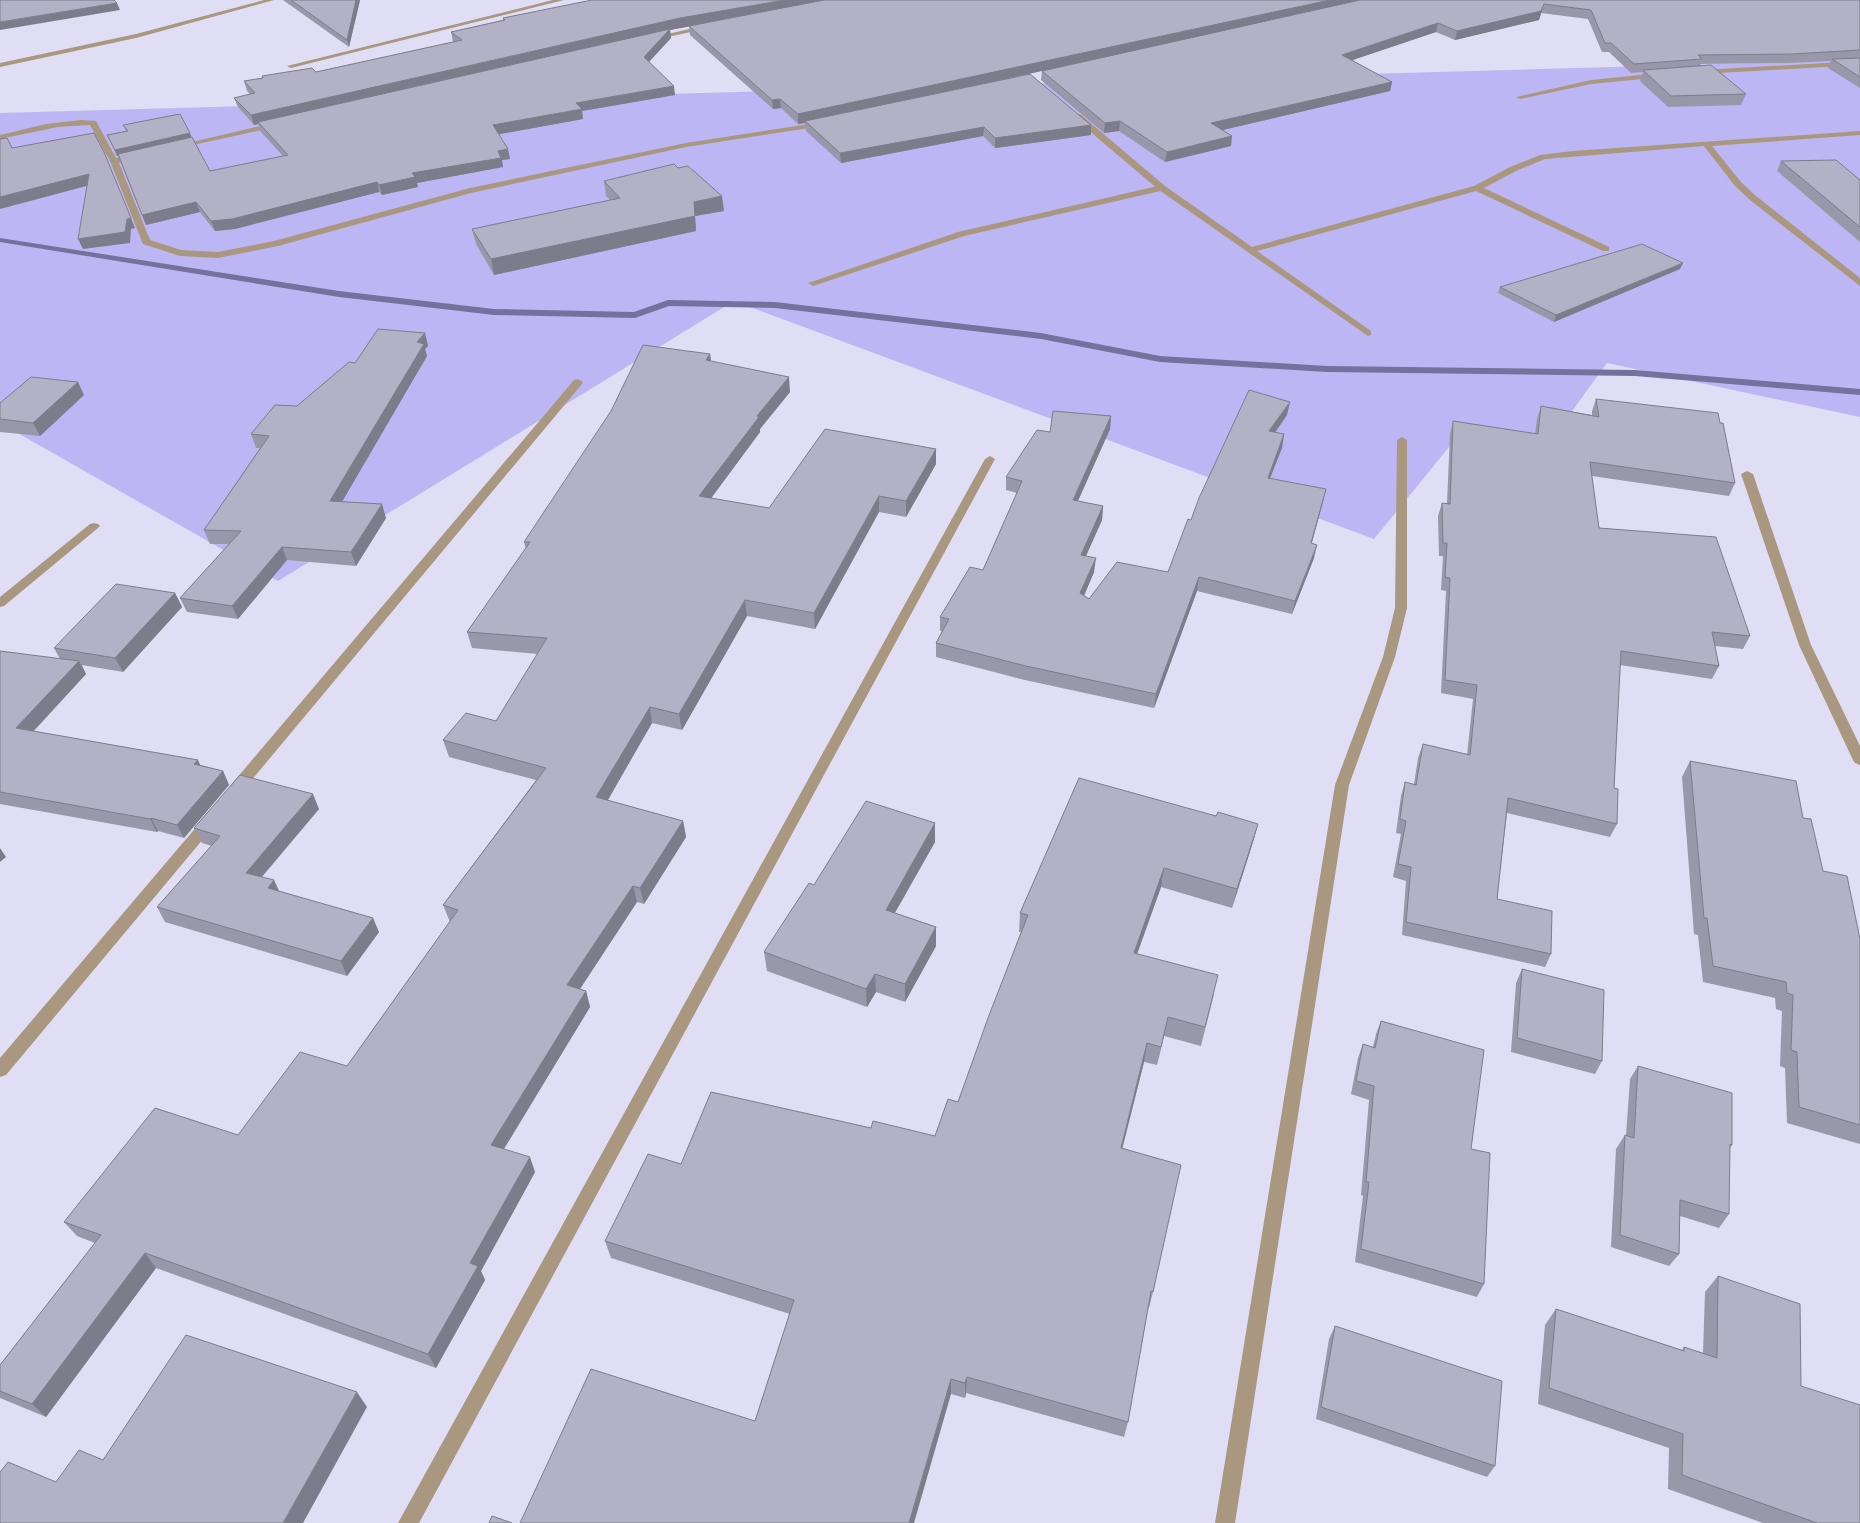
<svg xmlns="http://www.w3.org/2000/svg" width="1860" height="1523" font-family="Montserrat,sans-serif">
<rect width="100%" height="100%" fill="#dfdef4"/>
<!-- green -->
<path fill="#bdb6f4" d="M 1860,60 L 1860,417 L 1607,363 L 1543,451 L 1467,425 L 1374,539 L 734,301 L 278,581 L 0,423 L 0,113 Z"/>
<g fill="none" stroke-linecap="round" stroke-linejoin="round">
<!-- stream -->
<path fill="#76709d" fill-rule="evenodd" d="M 0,238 L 339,291 L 494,309 L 634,312 L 668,300 L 775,302 L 1041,333 L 1160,356 L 1327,366 L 1635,370 L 1860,389 L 1860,395 L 1635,376 L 1327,372 L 1160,362 L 1041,339 L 775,308 L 669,306 L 635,318 L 494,315 L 339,297 L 0,242 Z"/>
<!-- service -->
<path fill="#aa977f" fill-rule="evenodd" d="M 1162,185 L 1165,186 L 1165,190 L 964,236 L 816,285 L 813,286 L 808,283 L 958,232 Z"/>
<!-- minor -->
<path fill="#aa977f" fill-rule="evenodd" d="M 264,0 L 274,0 L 136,38 L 0,67 L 0,63 L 136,34 Z
M 553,0 L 564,0 L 291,68 L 287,66 Z
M 707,25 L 709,26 L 709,28 L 654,40 L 650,38 Z
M 1860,61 L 1860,65 L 1701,74 L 1697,72 L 1701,70 Z
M 1660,73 L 1663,73 L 1663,77 L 1591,84 L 1520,99 L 1516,97 L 1591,80 Z
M 1074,114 L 1080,114 L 1165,186 L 1252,247 L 1474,186 L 1510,167 L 1540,155 L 1573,151 L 1860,131 L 1860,135 L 1712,146 L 1741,182 L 1756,196 L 1860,278 L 1860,286 L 1750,200 L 1735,186 L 1704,146 L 1545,159 L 1516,171 L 1484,188 L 1609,247 L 1609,251 L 1603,251 L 1476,191 L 1257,251 L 1371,331 L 1371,335 L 1368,336 L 1159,190 L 1074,118 Z
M 81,120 L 96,121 L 116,158 L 124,157 L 128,159 L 119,163 L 150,240 L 181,250 L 218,252 L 274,241 L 470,188 L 686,143 L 822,122 L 826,124 L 822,126 L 686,147 L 471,193 L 278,246 L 218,258 L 180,256 L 143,244 L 110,161 L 90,125 L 58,127 L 0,139 L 0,135 L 46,124 Z
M 277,122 L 280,122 L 280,126 L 179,148 L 175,146 Z
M 578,379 L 583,382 L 582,384 L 240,794 L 230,794 L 228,790 L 230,786 L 574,380 Z
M 1402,437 L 1407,440 L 1407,608 L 1395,657 L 1349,785 L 1235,1523 L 1215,1523 L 1335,785 L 1383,657 L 1395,608 L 1397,440 Z
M 990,456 L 995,459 L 419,1523 L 398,1523 L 985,459 Z
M 1747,471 L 1753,474 L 1811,645 L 1860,746 L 1860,765 L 1855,763 L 1853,760 L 1799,645 L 1741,474 Z
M 94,523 L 98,524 L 100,526 L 98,528 L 4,606 L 0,607 L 0,597 L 90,524 Z
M 209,817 L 214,818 L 216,822 L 214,826 L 6,1075 L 0,1077 L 0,1058 L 204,818 Z"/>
</g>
<!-- wall -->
<path fill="#9998aa" d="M 283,0 L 360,0 L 349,47 Z
M 1860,0 L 1860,88 L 1828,68 L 1831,61 L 1790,63 L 1701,64 L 1700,65 L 1746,94 L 1741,105 L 1668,107 L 1640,81 L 1643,72 L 1631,73 L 1609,52 L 1602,52 L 1588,19 L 1541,13 L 1539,20 L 1455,40 L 1436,32 L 1352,60 L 1392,82 L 1390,91 L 1222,130 L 1231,146 L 1165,162 L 1119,131 L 1104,133 L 1041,80 L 1042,71 L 1010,78 L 1091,125 L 1091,135 L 995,148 L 983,136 L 841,163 L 806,131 L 805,123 L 798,124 L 781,108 L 773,109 L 690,35 L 689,26 L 670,30 L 671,38 L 649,62 L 675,95 L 582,111 L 583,119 L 498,134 L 510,159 L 502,160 L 503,167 L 417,183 L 418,187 L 382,195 L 379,192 L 235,229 L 215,231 L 200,212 L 146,225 L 118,156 L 117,156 L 107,135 L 126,131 L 123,125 L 191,137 L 210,171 L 283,156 L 261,132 L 258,124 L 254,125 L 238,107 L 234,98 L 250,94 L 247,91 L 244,81 L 262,78 L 262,76 L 316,72 L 453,42 L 451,32 L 503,20 L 503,18 Z
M 1781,161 L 1860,180 L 1860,242 L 1777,171 Z
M 604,181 L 724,211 L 695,216 L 696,231 L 494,275 L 476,244 L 472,229 L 610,200 L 606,196 Z
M 1680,269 L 1554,322 L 1498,293 L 1500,287 Z
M 425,333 L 428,346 L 425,349 L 427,356 L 342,501 L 386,518 L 356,566 L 287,560 L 238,619 L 187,612 L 180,598 L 229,544 L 210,544 L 204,530 L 260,448 L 256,448 L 251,434 L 297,406 L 355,363 Z
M 710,354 L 711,361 L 790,392 L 760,429 L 760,432 L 711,498 L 769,508 L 936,464 L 906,517 L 879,512 L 815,629 L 747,616 L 682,730 L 652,723 L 607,800 L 683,821 L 686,837 L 644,904 L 637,902 L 580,989 L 586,991 L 590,1007 L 504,1149 L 535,1172 L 481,1271 L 485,1280 L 436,1368 L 156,1268 L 46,1417 L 0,1398 L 0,1365 L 95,1243 L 77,1236 L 64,1222 L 238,1135 L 347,1066 L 450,922 L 443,905 L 536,780 L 449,757 L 443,740 L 496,721 L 538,654 L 472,648 L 467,632 L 526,549 L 524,542 Z
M 84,395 L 40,436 L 0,432 L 0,403 Z
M 1596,399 L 1735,483 L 1729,496 L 1592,476 L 1599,528 L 1750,636 L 1743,649 L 1715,646 L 1719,666 L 1712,679 L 1620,665 L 1614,788 L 1617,824 L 1610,837 L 1507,813 L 1497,899 L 1551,954 L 1545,967 L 1402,935 L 1406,881 L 1393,877 L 1401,834 L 1396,833 L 1401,796 L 1405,782 L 1414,784 L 1418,758 L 1423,744 L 1467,755 L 1473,699 L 1441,693 L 1446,591 L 1441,590 L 1443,556 L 1439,556 L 1438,516 L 1442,503 L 1447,503 L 1450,434 L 1453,421 L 1535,434 L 1537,419 L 1541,406 L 1592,415 L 1592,411 Z
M 1287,415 L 1275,432 L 1284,434 L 1282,448 L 1270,478 L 1323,502 L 1311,544 L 1314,558 L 1292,614 L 1197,591 L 1154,708 L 1025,680 L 936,657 L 936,643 L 942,631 L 940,631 L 940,617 L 983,570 L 1017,493 L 1006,490 L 1006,477 L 1050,432 L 1111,416 L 1110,429 L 1078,501 L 1103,506 L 1102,520 L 1086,556 L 1094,572 L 1084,596 L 1089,599 L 1168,572 L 1191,520 Z
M 175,593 L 182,607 L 123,672 L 82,665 L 86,674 L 34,731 L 200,765 L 223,771 L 229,785 L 184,838 L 158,831 L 157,832 L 0,804 L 0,651 L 60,659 L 54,648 Z
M 1690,761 L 1803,818 L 1823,871 L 1860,939 L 1860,1144 L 1787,1123 L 1785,1068 L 1780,1066 L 1782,1011 L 1776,1009 L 1775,998 L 1703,982 L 1698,935 L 1694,934 L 1682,777 Z
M 319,809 L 262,877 L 279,891 L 379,932 L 347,976 L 165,922 L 157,907 L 212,846 L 202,843 L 194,828 Z
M 1216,816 L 1258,824 L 1253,842 L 1232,908 L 1161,887 L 1137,954 L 1214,994 L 1201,1046 L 1164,1036 L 1157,1065 L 1144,1062 L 1122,1148 L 1153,1292 L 1149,1308 L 1148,1308 L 1128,1422 L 1124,1437 L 966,1393 L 965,1398 L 951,1394 L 755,1421 L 790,1314 L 611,1258 L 605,1241 L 681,1164 L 871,1128 L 935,1136 L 958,1102 L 1021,932 L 1019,932 L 1020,913 Z
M 935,823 L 935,842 L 895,913 L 936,927 L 936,946 L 905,1002 L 876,992 L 867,1007 L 767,971 L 764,952 L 814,885 Z
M 1522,969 L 1602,1061 L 1595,1074 L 1511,1052 L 1516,983 Z
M 1381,1021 L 1471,1149 L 1484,1284 L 1477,1297 L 1355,1262 L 1363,1196 L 1361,1195 L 1369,1100 L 1351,1094 L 1358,1058 L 1363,1044 L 1373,1047 L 1376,1034 Z
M 1638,1066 L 1732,1145 L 1729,1149 L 1729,1214 L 1719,1228 L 1680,1216 L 1679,1254 L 1669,1266 L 1611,1247 L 1616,1149 L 1625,1135 L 1626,1136 L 1630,1079 Z
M 1718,1276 L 1801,1386 L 1860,1523 L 1763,1523 L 1668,1489 L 1669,1448 L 1538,1404 L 1545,1325 L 1556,1309 L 1682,1350 L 1684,1347 L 1703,1353 L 1705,1292 Z
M 1335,1326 L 1495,1466 L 1487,1477 L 1316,1419 L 1329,1339 Z"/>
<!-- shaded-wall -->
<path fill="#7d7c8b" d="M 356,0 L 360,0 L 349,47 L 347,40 Z
M 785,0 L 835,0 L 670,30 L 671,38 L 645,66 L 258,122 L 258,124 L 254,125 L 251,115 L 680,18 Z
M 1330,0 L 1368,0 L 806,122 L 805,121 L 805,123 L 798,124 L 798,114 Z
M 117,3 L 120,10 L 0,30 L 0,22 Z
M 1544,4 L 1539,20 L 1455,40 L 1457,31 Z
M 1438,23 L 1436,32 L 1341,64 L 1342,55 Z
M 1392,82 L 1390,91 L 1210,133 L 1211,123 Z
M 674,86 L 675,95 L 582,111 L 583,119 L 495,135 L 493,125 L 576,103 Z
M 780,99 L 781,108 L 773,109 L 772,100 Z
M 1120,121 L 1119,131 L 1104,133 L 1105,123 Z
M 1091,125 L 1091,135 L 995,148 L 995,138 Z
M 984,127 L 983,136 L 841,163 L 840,153 Z
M 190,133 L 192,139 L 117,156 L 115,150 Z
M 1232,136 L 1231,146 L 1165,162 L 1167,152 Z
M 508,149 L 510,159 L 502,160 L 503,167 L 417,183 L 418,187 L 382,195 L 379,185 L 412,173 L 498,151 Z
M 89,174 L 94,184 L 0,209 L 0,197 Z
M 377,182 L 379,192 L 235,229 L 215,231 L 211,221 Z
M 722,196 L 724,211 L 695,216 L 696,231 L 494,275 L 491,259 L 694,202 Z
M 196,202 L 200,212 L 146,225 L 142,215 Z
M 131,218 L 135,228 L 131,229 L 130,243 L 83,249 L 78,239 Z
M 1683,263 L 1680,269 L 1554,322 L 1556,315 Z
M 425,333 L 428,346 L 425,349 L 427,356 L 335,514 L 330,501 L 417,342 Z
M 710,354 L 712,370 L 706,360 Z
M 789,377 L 790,392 L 760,429 L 760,432 L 701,512 L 699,496 L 757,416 Z
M 78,382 L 84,395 L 40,436 L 33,423 Z
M 1290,402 L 1287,415 L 1267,444 L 1269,431 Z
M 1111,416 L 1110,429 L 1072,514 L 1073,500 Z
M 1284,434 L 1282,448 L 1265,491 L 1268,478 Z
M 936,449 L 936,464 L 906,517 L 906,501 Z
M 1326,489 L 1323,502 L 1308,557 L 1311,543 Z
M 879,496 L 879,512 L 815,629 L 814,613 Z
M 382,504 L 386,518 L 356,566 L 351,552 Z
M 1103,506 L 1102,520 L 1080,569 L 1081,555 Z
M 1317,545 L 1314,558 L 1292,614 L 1295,601 Z
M 282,547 L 287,560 L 238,619 L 232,606 Z
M 1096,558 L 1094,572 L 1079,607 L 1080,593 Z
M 1199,577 L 1197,591 L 1154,708 L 1156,694 Z
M 175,593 L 182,607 L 123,672 L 115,658 Z
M 745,600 L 747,616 L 682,730 L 679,714 Z
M 79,661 L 86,674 L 24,741 L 16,728 Z
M 650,707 L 652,723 L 600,814 L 596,797 Z
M 198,760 L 204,773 L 194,764 Z
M 223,771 L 229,785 L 184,838 L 177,825 Z
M 313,794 L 319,809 L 253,887 L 246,873 Z
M 151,818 L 158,831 L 157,832 L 150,819 Z
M 683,821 L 686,837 L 644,904 L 640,888 Z
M 935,823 L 935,842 L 886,928 L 886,910 Z
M 1258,824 L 1253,842 L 1232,908 L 1237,889 Z
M 0,848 L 6,857 L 0,862 Z
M 1164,868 L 1161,887 L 1131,971 L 1134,953 Z
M 274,880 L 281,895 L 268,888 Z
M 633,886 L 637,902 L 572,1001 L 567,985 Z
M 373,918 L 379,932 L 347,976 L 341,961 Z
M 936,927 L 936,946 L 905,1002 L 905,984 Z
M 875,974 L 876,992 L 867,1007 L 866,989 Z
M 586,991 L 590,1007 L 497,1160 L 491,1145 Z
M 1168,1017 L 1164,1036 L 1157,1065 L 1161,1047 Z
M 1147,1043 L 1144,1062 L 1118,1166 L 1121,1148 Z
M 530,1157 L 535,1172 L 481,1271 L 485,1280 L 436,1368 L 428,1354 L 470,1263 Z
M 145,1253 L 156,1268 L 46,1417 L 32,1404 Z
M 967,1377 L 966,1393 L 965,1398 L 965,1383 Z
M 951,1379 L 951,1394 L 914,1523 L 909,1523 Z
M 357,1392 L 367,1407 L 303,1523 L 283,1523 Z"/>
<!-- building -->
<path fill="#b2b1c6" stroke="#7d7c8b" d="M 0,0 L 114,0 L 117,3 L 0,22 Z
M 291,0 L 356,0 L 347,40 Z
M 592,0 L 785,0 L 680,18 L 251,115 L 234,98 L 255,93 L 244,81 L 263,78 L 262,76 L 312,68 L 316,72 L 462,40 L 451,32 L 505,20 L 503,18 Z
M 824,0 L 1330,0 L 798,114 L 780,99 L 772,100 L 689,26 Z
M 1360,0 L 1860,0 L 1860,50 L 1793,54 L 1698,55 L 1702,59 L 1634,64 L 1611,43 L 1605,43 L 1591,10 L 1544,4 L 1541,11 L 1457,31 L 1438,23 L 1342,55 L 1392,82 L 1211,123 L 1232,136 L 1167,152 L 1120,121 L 1105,123 L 1042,71 Z
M 670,29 L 644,57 L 674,86 L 576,103 L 582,109 L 493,125 L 508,149 L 498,151 L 501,158 L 412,173 L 415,177 L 379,185 L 377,182 L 232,219 L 211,221 L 196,202 L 142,215 L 118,154 L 192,137 L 210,171 L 288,155 L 258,122 Z
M 1860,58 L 1860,77 L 1832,59 Z
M 1711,65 L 1746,94 L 1671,96 L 1643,70 Z
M 1030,74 L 1091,125 L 995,138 L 984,127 L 840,153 L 805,121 Z
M 180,114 L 190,133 L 115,150 L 107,135 L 128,131 L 123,125 Z
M 94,133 L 104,152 L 131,218 L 127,219 L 125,232 L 78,239 L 89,174 L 0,197 L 0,139 L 7,138 L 12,148 Z
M 1836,160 L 1860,180 L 1860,227 L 1781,161 Z
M 674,164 L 678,168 L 688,166 L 722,196 L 694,202 L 695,216 L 491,259 L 472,229 L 620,198 L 604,181 Z
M 1642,244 L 1683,263 L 1556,315 L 1500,287 Z
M 378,329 L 425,333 L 417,342 L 424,344 L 330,501 L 382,504 L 351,552 L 282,547 L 232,606 L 180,598 L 241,531 L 204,530 L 269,436 L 251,434 L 275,405 L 297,406 L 349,362 L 355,363 Z
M 643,345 L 710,354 L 706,360 L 789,377 L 757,416 L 759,417 L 699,496 L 769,508 L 825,429 L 936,449 L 906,501 L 879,496 L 814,613 L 745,600 L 679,714 L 650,707 L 596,797 L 683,821 L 640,888 L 633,886 L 567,985 L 586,991 L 491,1145 L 530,1157 L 470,1263 L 478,1266 L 428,1354 L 145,1253 L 32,1404 L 0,1391 L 0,1365 L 101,1235 L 64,1222 L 155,1108 L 238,1135 L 300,1052 L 347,1066 L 458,910 L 443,905 L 546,768 L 443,740 L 466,713 L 496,721 L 547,638 L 467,632 L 530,542 L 524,542 L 611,411 Z
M 31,377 L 78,382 L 33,423 L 0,419 L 0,403 Z
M 1249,390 L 1290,402 L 1269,431 L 1284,434 L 1268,478 L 1326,489 L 1311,543 L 1317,545 L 1295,601 L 1199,577 L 1156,694 L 1026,666 L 936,643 L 949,619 L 940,617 L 970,567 L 983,570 L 1022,481 L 1006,477 L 1037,430 L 1050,432 L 1053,411 L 1111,416 L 1073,500 L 1103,506 L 1081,555 L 1096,558 L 1080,593 L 1089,599 L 1117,562 L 1168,572 L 1188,519 L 1191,520 L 1199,498 Z
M 1596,399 L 1718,413 L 1720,423 L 1723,423 L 1735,483 L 1590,462 L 1599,528 L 1716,537 L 1750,636 L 1712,632 L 1719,666 L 1621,651 L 1614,788 L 1618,789 L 1617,824 L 1508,798 L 1497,899 L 1552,911 L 1551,954 L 1406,922 L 1411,867 L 1398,864 L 1406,821 L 1400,819 L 1405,782 L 1416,785 L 1423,744 L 1470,755 L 1477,685 L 1445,680 L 1450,578 L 1445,577 L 1447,543 L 1443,543 L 1442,503 L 1450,504 L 1453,421 L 1538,434 L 1541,406 L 1599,417 Z
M 116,584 L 175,593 L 115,658 L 54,648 Z
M 0,651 L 79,661 L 16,728 L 198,760 L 194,764 L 223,771 L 177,825 L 151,818 L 150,819 L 0,792 Z
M 1690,761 L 1796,781 L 1803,818 L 1811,819 L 1823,871 L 1847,876 L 1860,939 L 1860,1125 L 1799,1107 L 1797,1052 L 1791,1050 L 1793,995 L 1787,993 L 1786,982 L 1713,966 L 1707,918 L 1704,918 Z
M 240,775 L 313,794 L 246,873 L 274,880 L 268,888 L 373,918 L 341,961 L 157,907 L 220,836 L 194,828 Z
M 1079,778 L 1216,816 L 1218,812 L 1258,824 L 1237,889 L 1164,868 L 1134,953 L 1218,975 L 1205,1027 L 1168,1017 L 1161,1047 L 1147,1043 L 1121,1148 L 1181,1165 L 1153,1292 L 1151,1291 L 1128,1422 L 967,1377 L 965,1383 L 951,1379 L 909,1523 L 520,1523 L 591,1369 L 755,1421 L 794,1300 L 605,1241 L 648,1154 L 681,1164 L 711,1092 L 871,1128 L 873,1121 L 935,1136 L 948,1099 L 958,1102 L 988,1018 L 1028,915 L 1020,913 Z
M 866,801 L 935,823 L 886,910 L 936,927 L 905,984 L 875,974 L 866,989 L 764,952 L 809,883 L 814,885 Z
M 1522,969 L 1604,990 L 1602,1061 L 1517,1038 Z
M 1381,1021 L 1484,1050 L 1471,1149 L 1490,1153 L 1484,1284 L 1361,1249 L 1369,1182 L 1366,1182 L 1374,1086 L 1356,1081 L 1363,1044 L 1375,1048 Z
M 1638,1066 L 1732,1093 L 1732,1145 L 1730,1144 L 1729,1214 L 1680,1200 L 1679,1254 L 1620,1235 L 1625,1135 L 1634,1138 Z
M 1718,1276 L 1800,1304 L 1801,1386 L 1860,1405 L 1860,1523 L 1817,1523 L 1682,1475 L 1683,1434 L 1549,1388 L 1556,1309 L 1684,1351 L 1684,1347 L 1717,1358 Z
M 1335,1326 L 1502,1381 L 1495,1466 L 1321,1407 Z
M 186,1335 L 357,1392 L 283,1523 L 0,1523 L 0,1472 L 8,1462 L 56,1482 L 79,1450 L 103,1460 Z
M 492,1516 L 512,1523 L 489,1523 Z"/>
</svg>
